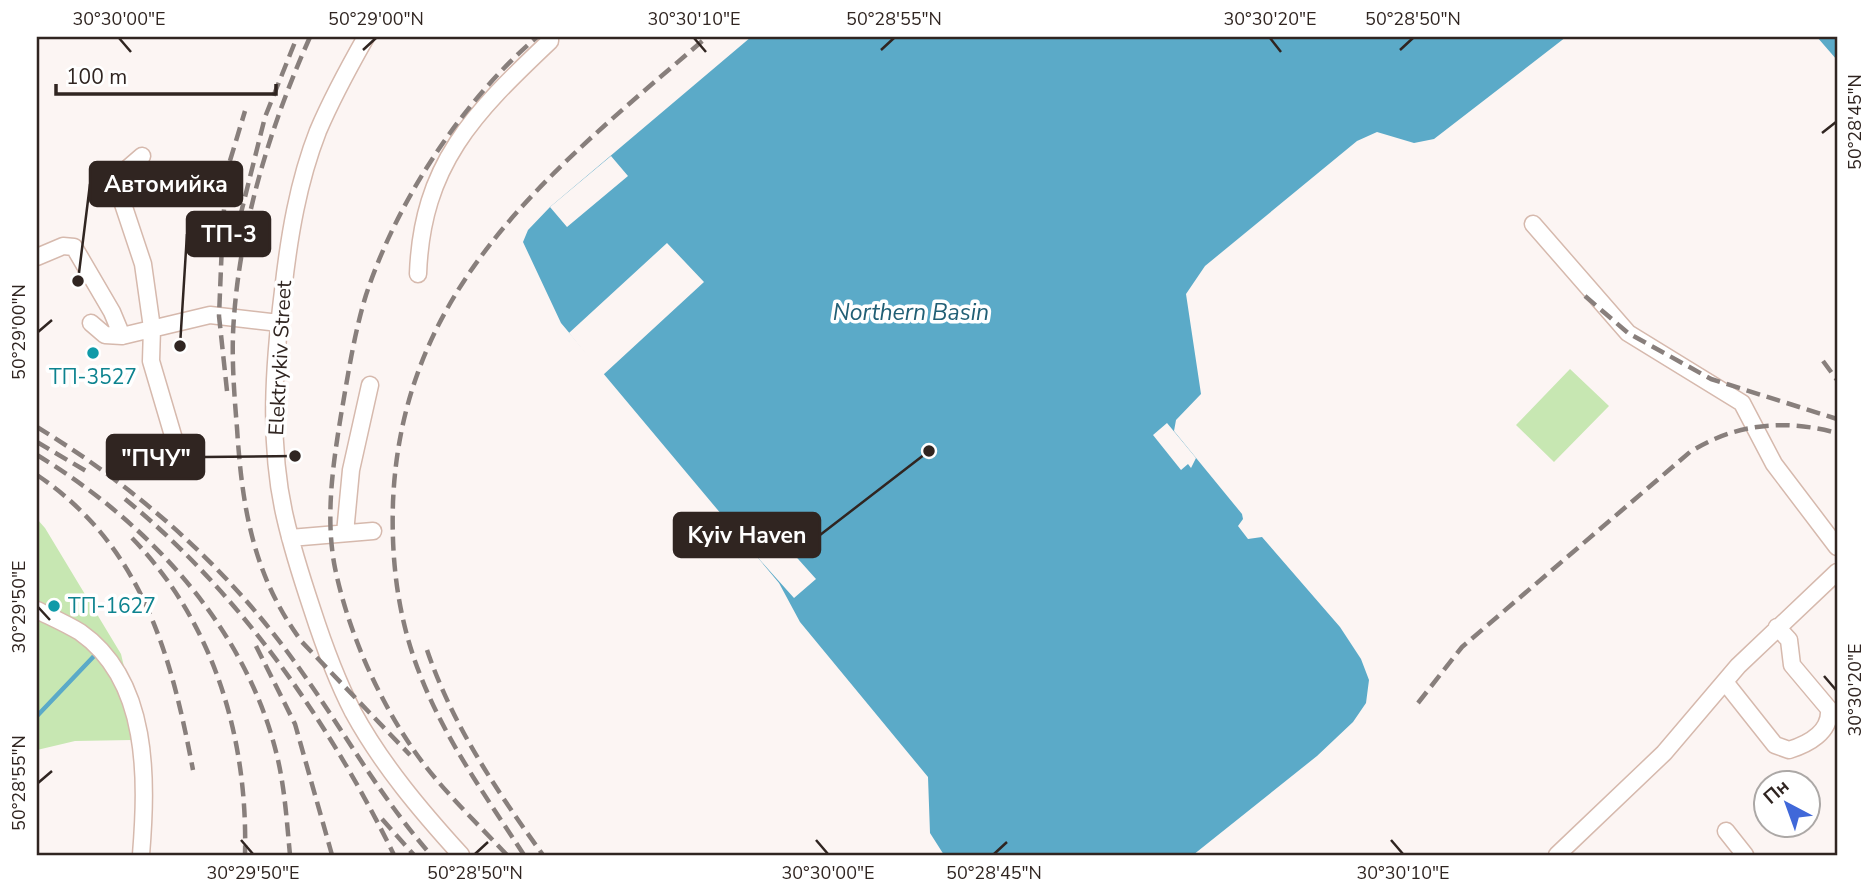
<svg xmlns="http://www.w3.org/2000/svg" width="1874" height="892" font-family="'Nunito Sans',sans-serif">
<rect width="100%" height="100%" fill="#fcf5f3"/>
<!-- green -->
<path fill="#c7e7b2" d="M 1570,369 L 1609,406 L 1554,462 L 1516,425 Z
M 37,519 L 45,528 L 121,654 L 132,700 L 132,740 L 75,741 L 37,750 Z"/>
<!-- water -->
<path fill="#5baac8" d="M 751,37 L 1566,37 L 1434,139 L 1414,143 L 1377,132 L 1357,141 L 1205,266 L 1186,294 L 1201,394 L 1176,420 L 1174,431 L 1242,514 L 1243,519 L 1238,526 L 1248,539 L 1262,537 L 1340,627 L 1361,659 L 1369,680 L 1366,703 L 1353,722 L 1317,756 L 1193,855 L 944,855 L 930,833 L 928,777 L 800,622 L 779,583 L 561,323 L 523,242 L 528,230 L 550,207 Z
M 1817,37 L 1837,37 L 1837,60 Z"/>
<!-- pier -->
<path fill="#fcf5f3" d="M 611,156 L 628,176 L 567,227 L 550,207 Z
M 667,243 L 704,282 L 603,375 L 569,333 Z
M 1167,423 L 1196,458 L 1191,468 L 1188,464 L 1181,470 L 1153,435 Z
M 773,531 L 816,579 L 794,598 L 751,550 Z"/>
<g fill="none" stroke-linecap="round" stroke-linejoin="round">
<!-- stream -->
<path stroke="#5baac8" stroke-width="4.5" d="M 37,716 L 95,655"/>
<defs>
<path id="minor" d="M 366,37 C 349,67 332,98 318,131 C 298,182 289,237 283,291 C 274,364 268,444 285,517 C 292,548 302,579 312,609 C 323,643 336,679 353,712 C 382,765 421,811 461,855
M 142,156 L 120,175 L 121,198 L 143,264 L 152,328 L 151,361 L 182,466
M 1533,224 L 1628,333 L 1742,403 L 1774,464 L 1837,547
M 37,257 L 63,246 L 74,247 L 112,312 L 122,336
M 418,274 C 422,164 474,113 550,41 L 550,37
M 91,323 L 105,335 L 122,336 L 210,315 L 279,323
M 345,533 L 351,470 L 370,385
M 290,538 L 373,531
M 37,610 C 51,617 67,624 80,632 C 150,681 147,780 141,855
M 1725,682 L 1775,745 L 1789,750 C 1808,744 1831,732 1829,709 L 1792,665 L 1789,640 L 1777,627
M 1726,831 L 1745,855
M 1557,855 L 1664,753 L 1738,666 L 1837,572"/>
</defs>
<!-- minor casing -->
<use href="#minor" stroke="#d6b9ad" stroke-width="19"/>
<!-- minor -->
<use href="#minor" stroke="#fff" stroke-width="16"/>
<!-- rail -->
<path stroke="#887f7c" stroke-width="4.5" stroke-dasharray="14 7" stroke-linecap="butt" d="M 310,37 C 271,124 241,221 234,317 C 231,353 234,392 237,428 C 242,507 253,576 302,642 L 410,755
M 240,217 L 265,117 L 297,37
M 1585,296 L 1628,333 L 1711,379 L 1837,419
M 1823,361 L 1837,380
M 227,391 L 219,316 L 223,219 L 229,164 L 245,111
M 37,427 C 137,488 225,565 294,661 C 342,727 376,792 431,855
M 37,442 L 91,474
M 37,455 C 149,523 248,629 278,760 C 285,791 287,824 290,855
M 37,475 C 142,546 171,654 193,770
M 125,499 C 241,594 329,722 394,855
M 132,538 C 214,623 248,738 245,855
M 256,646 L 295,724 L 332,855
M 427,650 C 453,726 496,790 543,855
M 1418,703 L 1462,647 L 1690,452 C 1736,423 1786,419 1837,433
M 382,819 L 414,855
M 507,855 C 476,822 441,789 415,752 C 378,699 348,631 335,568 C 325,518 333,464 341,415 C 348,375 354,334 366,295 C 397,201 462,101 537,37
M 524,855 C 487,798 446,741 421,677 C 398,620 391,562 393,502 C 402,283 555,168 707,37"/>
</g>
<!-- ticks -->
<path fill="none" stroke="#302521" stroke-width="2.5" d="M 119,38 L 131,52M 694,38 L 706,52M 1270,38 L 1281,52M 363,50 L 376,38M 881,50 L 894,38M 1400,50 L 1413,38M 1822,133 L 1836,122M 38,332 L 52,320M 38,607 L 50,620M 1824,676 L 1836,690M 38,783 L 52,771M 241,840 L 253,854M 816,840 L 828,854M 1391,840 L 1403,854M 475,854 L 488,842M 994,854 L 1007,842"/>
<!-- markers -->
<g fill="#0f9aa8" stroke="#fff" stroke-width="2.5">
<circle cx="93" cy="353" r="7"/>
<circle cx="54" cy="606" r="7"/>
</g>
<g text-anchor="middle" stroke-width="7" stroke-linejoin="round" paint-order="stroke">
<!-- street labels -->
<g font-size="21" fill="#302521" stroke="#fff">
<text transform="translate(280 358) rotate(-87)" y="7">Elektrykiv Street</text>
</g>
<!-- culture labels -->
<g font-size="21" fill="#0d838f" stroke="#fff">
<text x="93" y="384">ТП-3527</text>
<text x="68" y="613" text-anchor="start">ТП-1627</text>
</g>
<!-- water labels -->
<g font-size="23" font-style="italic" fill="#215f75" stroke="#fff">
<text x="911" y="320">Northern Basin</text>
</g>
</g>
<!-- callouts -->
<path fill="none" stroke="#302521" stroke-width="2.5" d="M78 281L90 184M180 346L187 234M295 456L204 457M929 451L820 535"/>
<g fill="#302521" stroke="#fff" stroke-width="2.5">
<circle cx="78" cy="281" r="7"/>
<circle cx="180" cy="346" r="7"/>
<circle cx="295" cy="456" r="7"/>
<circle cx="929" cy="451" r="7"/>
</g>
<g fill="#302521" stroke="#302521" stroke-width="2.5">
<rect x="90" y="162" width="152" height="44" rx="7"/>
<rect x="187" y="212" width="83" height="44" rx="7"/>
<rect x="107" y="435" width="97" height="44" rx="7"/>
<rect x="674" y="513" width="146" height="44" rx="7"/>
</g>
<g font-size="23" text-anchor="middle" font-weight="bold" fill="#fff">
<text x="166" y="192">Автомийка</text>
<text x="229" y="242">ТП-3</text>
<text x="156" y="466">"ПЧУ"</text>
<text x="747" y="543">Kyiv Haven</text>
</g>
<!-- border -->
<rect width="1874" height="892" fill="none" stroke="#ffffff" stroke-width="77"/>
<!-- north arrow -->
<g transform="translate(1787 804) rotate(319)"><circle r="33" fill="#ffffff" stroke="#aca8a6" stroke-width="2"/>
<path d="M0-5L12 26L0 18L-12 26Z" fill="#4068d9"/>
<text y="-10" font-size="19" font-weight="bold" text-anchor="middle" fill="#302521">Пн</text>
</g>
<!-- scale -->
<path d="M56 84v10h220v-10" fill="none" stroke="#302521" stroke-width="3.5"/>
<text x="66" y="84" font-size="21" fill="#302521" stroke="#ffffff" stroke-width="5" paint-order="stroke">100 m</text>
<rect x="38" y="38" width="1798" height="816" fill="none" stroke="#302521" stroke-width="2.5"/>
<g font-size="18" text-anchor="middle" fill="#302521">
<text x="119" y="25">30°30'00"E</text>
<text x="376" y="25">50°29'00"N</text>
<text x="694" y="25">30°30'10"E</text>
<text x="894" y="25">50°28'55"N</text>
<text x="1270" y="25">30°30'20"E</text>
<text x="1413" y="25">50°28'50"N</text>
<text transform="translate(1855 122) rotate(-90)" y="6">50°28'45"N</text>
<text transform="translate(19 332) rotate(-90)" y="6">50°29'00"N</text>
<text transform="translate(19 607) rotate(-90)" y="6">30°29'50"E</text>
<text transform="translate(1855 690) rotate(-90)" y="6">30°30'20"E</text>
<text transform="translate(19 783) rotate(-90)" y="6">50°28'55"N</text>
<text x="253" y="879">30°29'50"E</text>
<text x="475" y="879">50°28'50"N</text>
<text x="828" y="879">30°30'00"E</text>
<text x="994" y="879">50°28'45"N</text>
<text x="1403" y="879">30°30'10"E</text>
</g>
</svg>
